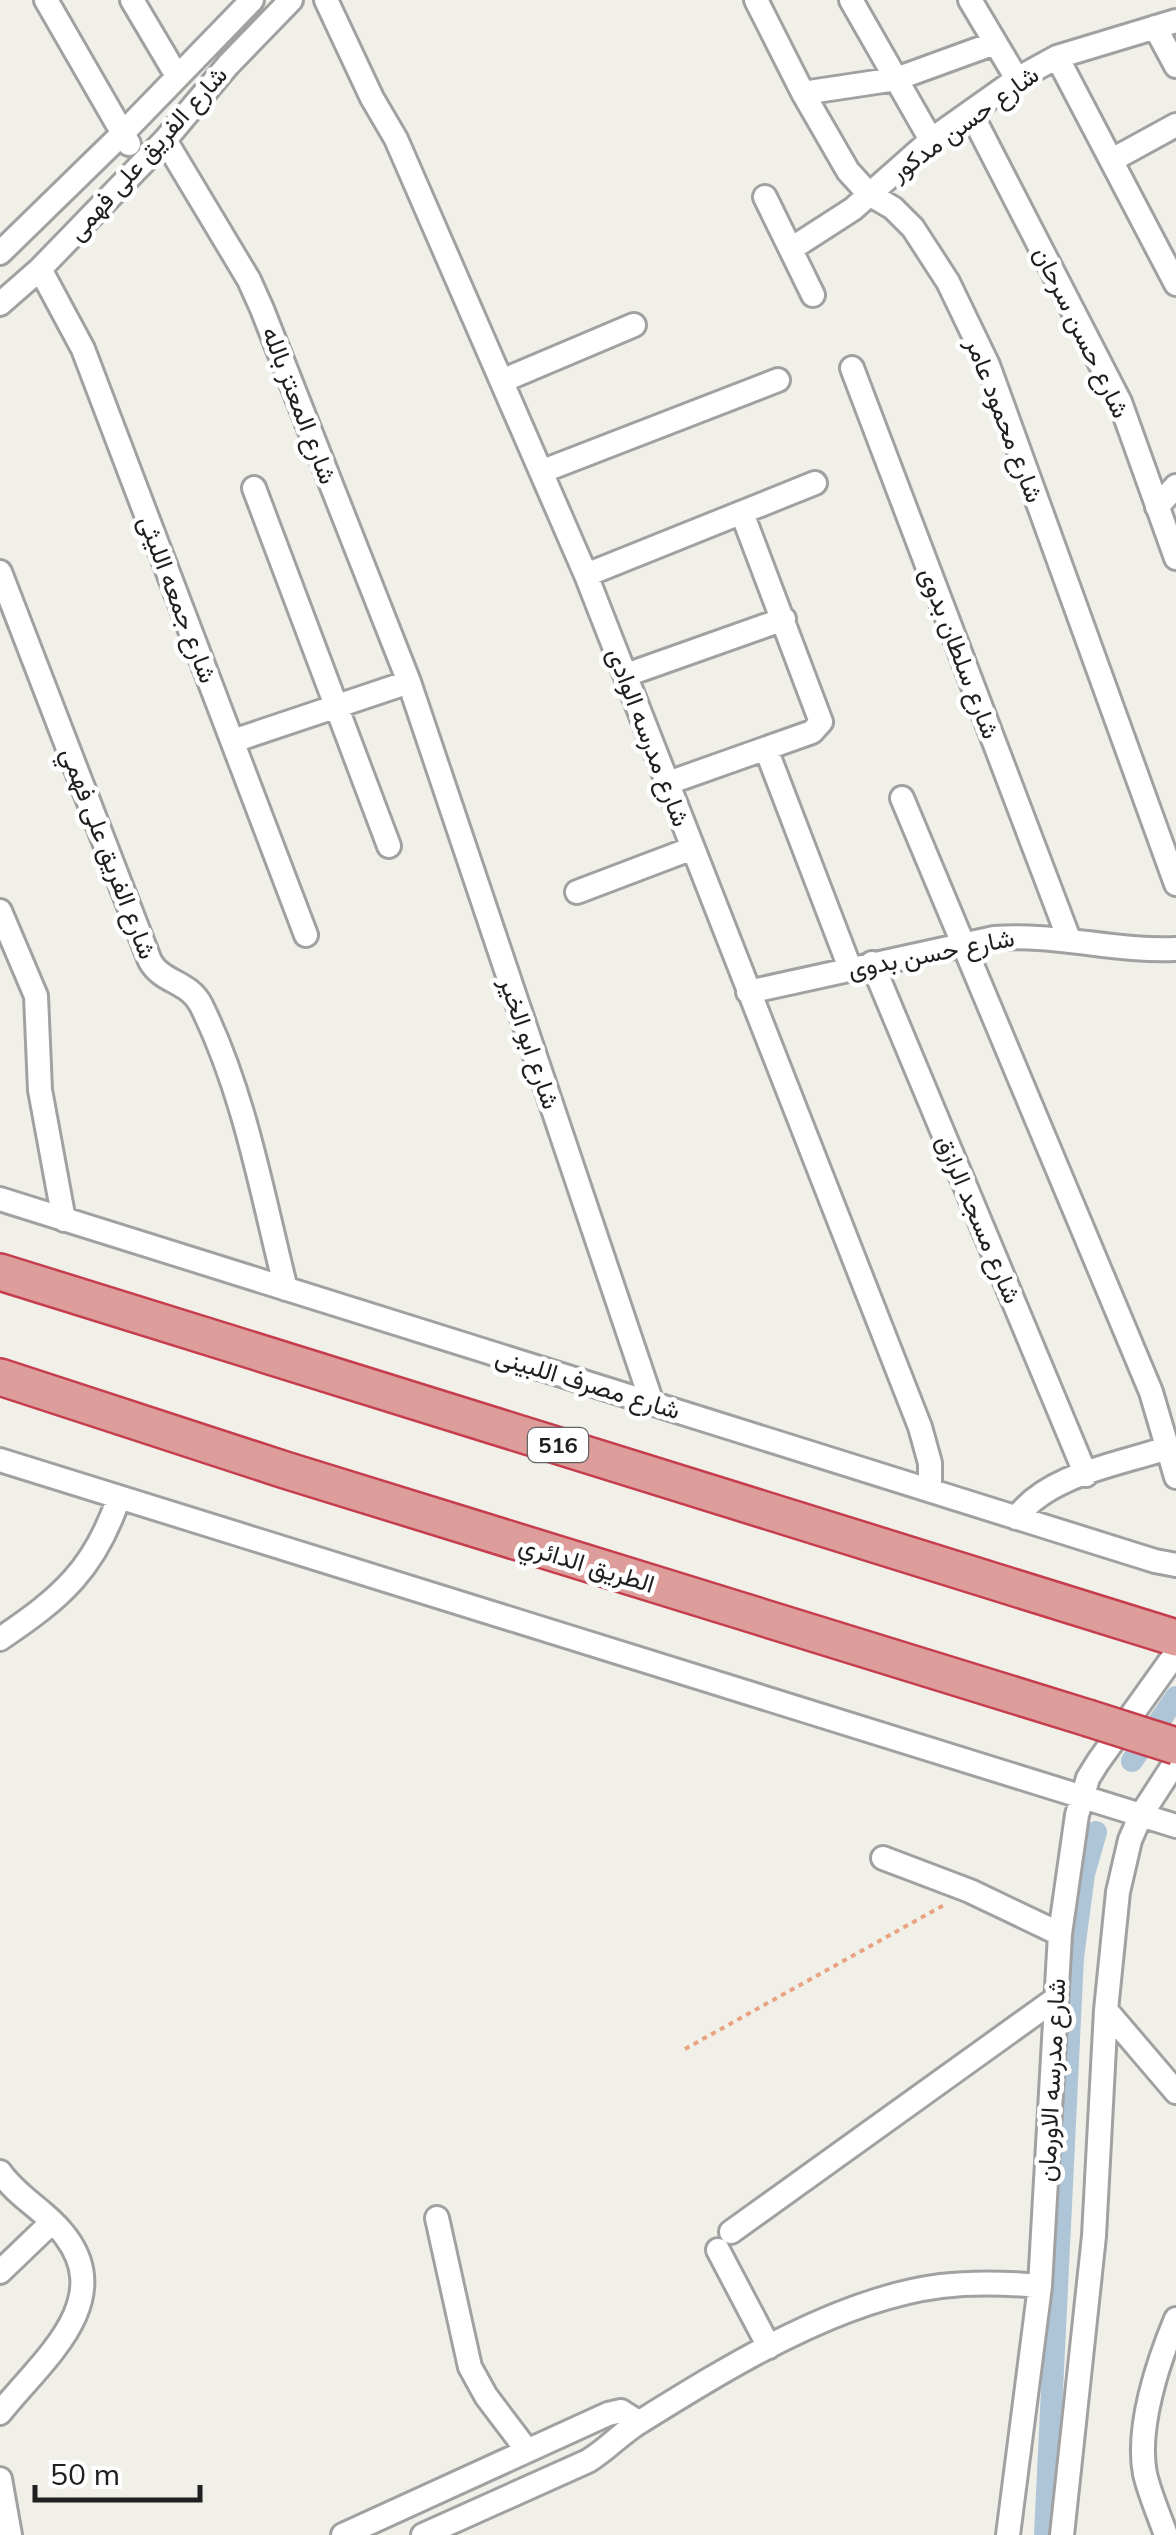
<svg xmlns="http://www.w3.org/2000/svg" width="1176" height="2535" font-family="Mulish,Vazirmatn,sans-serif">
<rect width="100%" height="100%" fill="#f0efe8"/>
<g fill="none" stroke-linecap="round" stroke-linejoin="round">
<!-- canal -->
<path stroke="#aec5d7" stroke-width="22" d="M 1132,1761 L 1176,1697
M 1045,2535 L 1073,1957 L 1084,1874 L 1096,1832"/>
<defs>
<path id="minor" d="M 46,0 L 129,144
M 132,0 L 177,76
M 326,0 L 372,98 L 396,139 L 586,575 L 920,1427 L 930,1463 L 930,1490
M 756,0 L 803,93 L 848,171 L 869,194 L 893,208 L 913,228 L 948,282 L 988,365 L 1176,884
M 851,0 L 931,140
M 970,0 L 1017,79
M 1155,27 L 1176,66
M 1057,57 L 1176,284
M 803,93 L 896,79 L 995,43
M 971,113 L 1120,402 L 1176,558
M 165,140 L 249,280 L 262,309 L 409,682 L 652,1403
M 1112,160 L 1176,125
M 765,197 L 813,295
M 791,249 L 853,209 L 931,140 L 1017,79 L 1057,57 L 1176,21
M 0,253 L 123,133 L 252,0
M 40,269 L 83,349 L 306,935
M 0,304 L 40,269 L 165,140 L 228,65 L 291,0
M 852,368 L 1069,939
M 504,380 L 634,325
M 543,471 L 778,380
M 254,488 L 389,846
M 1157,507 L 1176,486
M 0,572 L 150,961 C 162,983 189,981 201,1005 C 245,1094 262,1194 286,1289
M 586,575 L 815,483
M 626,675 L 784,619
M 233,741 L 409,682
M 766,749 L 850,968
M 668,783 L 812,732 L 821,722 L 742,513
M 902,798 L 1151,1392 L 1176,1477
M 577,892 L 693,848
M 0,911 L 36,996 L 40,1090 L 64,1220
M 872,963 L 1086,1475
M 748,992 L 994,938 C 1056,933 1115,952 1176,949
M 0,1199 L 1155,1561 L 1176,1565
M 0,1460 L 1176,1826
M 1016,1518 C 1049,1474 1117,1465 1167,1448
M 0,1639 C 61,1598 95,1569 119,1497
M 883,1858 L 970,1891 L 1060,1934
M 1106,2010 L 1176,2092
M 0,2172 C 18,2198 48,2212 66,2237 C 116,2304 39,2363 0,2413
M 437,2218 L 470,2367 L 486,2396 L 526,2449
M 731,2232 L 1054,2000
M 718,2250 L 769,2347
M 0,2272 L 51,2223
M 0,2479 L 10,2535
M 343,2535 L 608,2414 L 621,2411 L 638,2422
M 423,2535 L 588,2461 C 608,2449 623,2431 643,2420 C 730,2366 838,2299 941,2286 C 974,2282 1007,2283 1040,2286
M 1008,2535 L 1040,2286 L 1060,1934 L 1077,1815 L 1088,1778 L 1098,1762 L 1176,1653
M 1062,2535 L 1094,2236 L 1106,2010 L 1118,1892 L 1130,1840 L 1141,1815 L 1176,1761
M 1166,2535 C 1159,2515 1150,2495 1145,2474 C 1136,2428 1158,2362 1176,2319"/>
<path id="highway" d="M 0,1272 L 1176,1638
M 0,1377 L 285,1470 L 1088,1718"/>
</defs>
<!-- minor casing -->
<use href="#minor" stroke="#a1a1a1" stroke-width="28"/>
<!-- highway casing -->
<use href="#highway" stroke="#c63d4d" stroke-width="40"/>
<!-- path -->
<path stroke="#e9a380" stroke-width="4" stroke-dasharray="5 5" stroke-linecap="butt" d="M 685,2049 L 944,1905"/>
<!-- minor -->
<use href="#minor" stroke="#fff" stroke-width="22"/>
<!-- highway -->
<use href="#highway" stroke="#dd9d9a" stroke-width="35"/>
<defs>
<path id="highway-bridge" d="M 1088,1718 L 1176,1746"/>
</defs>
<!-- highway-bridge casing -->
<use href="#highway-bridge" stroke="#c63d4d" stroke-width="40" stroke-linecap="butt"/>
<!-- highway-bridge -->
<use href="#highway-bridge" stroke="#dd9d9a" stroke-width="35"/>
</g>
<g text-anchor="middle" stroke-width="9" stroke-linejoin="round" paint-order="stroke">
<!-- shield labels -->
<rect fill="#fff" stroke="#636363" stroke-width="2.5" x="528" y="1428" width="60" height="34" rx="8"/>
<g font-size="22" font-weight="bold" fill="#202020">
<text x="558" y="1453">516</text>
</g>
<!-- street labels -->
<g font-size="25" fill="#202020" stroke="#fff">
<text transform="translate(964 123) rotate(-36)" y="9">شارع حسن مدكور</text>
<text transform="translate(147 153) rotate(-48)" y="9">شارع الفريق على فهمى</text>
<text transform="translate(1082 332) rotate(64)" y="9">شارع حسن سرحان</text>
<text transform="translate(300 405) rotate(69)" y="9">شارع المعتز بالله</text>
<text transform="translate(1005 420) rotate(69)" y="9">شارع محمود عامر</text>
<text transform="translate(178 599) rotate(69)" y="9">شارع جمعه الليثى</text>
<text transform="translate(960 653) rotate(69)" y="9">شارع سلطان بدوى</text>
<text transform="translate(649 737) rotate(69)" y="9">شارع مدرسه الوادى</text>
<text transform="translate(109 853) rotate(69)" y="9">شارع الفريق على فهمي</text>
<text transform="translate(931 953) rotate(-11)" y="9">شارع حسن بدوى</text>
<text transform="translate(530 1043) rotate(71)" y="9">شارع ابو الخير</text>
<text transform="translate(979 1219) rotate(67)" y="9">شارع مسجد الرازق</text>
<text transform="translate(588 1383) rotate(17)" y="9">شارع مصرف اللبينى</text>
<text transform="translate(587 1564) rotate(17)" y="9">الطريق الدائري</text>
<text transform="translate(1051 2080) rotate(-87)" y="9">شارع مدرسه الاورمان</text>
</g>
</g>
<!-- scale -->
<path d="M35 2485v15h165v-15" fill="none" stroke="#202020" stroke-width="5"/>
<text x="50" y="2485" font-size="30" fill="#202020" stroke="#ffffff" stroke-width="8" paint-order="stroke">50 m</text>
</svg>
